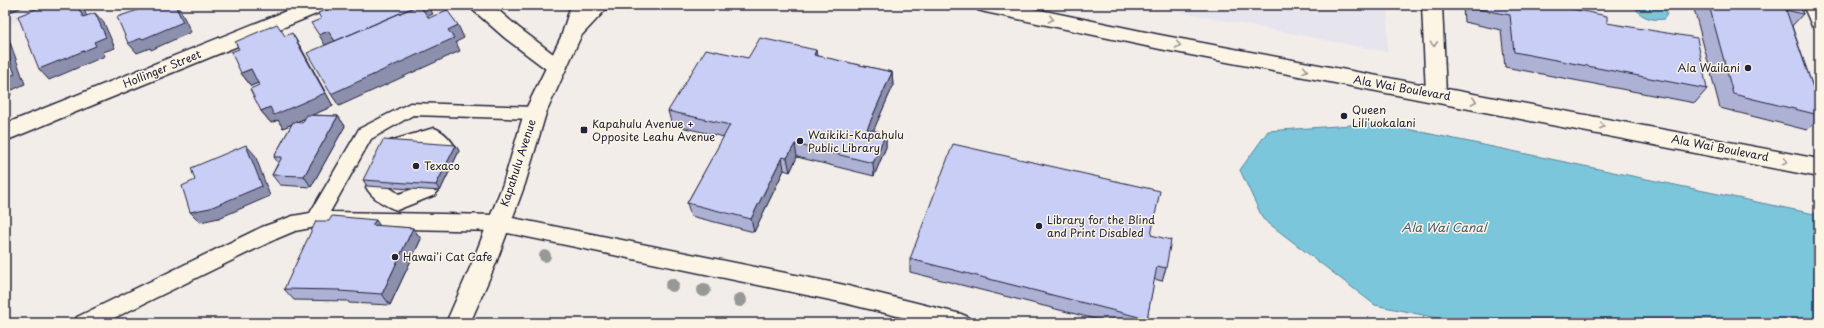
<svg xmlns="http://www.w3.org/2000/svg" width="1824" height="328" font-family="'Playpen Sans',sans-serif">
<rect width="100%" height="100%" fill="#f2ede9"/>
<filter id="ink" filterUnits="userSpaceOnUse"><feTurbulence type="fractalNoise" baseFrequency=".025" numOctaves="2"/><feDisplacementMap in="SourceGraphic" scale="8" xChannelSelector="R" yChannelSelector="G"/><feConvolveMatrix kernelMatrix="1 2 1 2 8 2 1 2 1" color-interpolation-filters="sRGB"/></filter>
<g filter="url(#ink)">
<!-- built -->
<path fill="#e6e4ed" d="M 5,5 L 59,5 L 5,26 Z
M 1145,5 L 1388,5 L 1387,52 Z"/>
<!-- water -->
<path fill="#7bc6db" stroke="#57849b" d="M 1635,5 C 1646,5 1664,1 1667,14 L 1664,19 C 1653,21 1637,17 1635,5 Z
M 1378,123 L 1819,215 L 1819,323 L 1461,323 L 1375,305 L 1263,219 L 1240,170 L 1268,131 Z"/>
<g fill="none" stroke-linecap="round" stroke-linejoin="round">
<defs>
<path id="lane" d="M 410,103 L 535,107 L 541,108 L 544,113 L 541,118 L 535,119 L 413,115 L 371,139 L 330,212 L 498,215 L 840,284 L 961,314 L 968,317 L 971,323 L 926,323 L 840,302 L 498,231 L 316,227 L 295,231 L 276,239 L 104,323 L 74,323 L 77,317 L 262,227 L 293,216 L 310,213 L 359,129 Z
M 434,128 C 444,131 452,141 457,150 L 454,155 C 443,159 438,151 431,143 L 396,153 L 390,151 L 387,146 L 390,141 Z
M 375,180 L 381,182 L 399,194 L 429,183 L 435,185 L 438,190 L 435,195 L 397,210 C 386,207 371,197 366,187 L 369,182 Z"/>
<path id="street" d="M 301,5 L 329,5 L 326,10 L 5,141 L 5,124 Z
M 470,5 L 492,5 L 519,28 L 564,62 L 567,67 L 564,72 L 557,74 L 550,72 L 505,38 L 473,10 Z
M 1422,5 L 1442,5 L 1446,94 L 1443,99 L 1436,102 L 1429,99 L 1426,94 Z
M 1803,5 L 1819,5 L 1819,28 L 1812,26 Z"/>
<path id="secondary" d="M 571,5 L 610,5 L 581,36 L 546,113 L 525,184 L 496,263 L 470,323 L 446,323 L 472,263 L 503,184 L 524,113 L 561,37 Z
M 975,5 L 1016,5 L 1160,35 L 1819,159 L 1819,177 L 1160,49 L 985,12 L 978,10 Z"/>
</defs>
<!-- lane casing -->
<use href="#lane" stroke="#22223b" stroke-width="3"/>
<!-- street casing -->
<use href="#street" stroke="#22223b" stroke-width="3"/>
<!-- secondary casing -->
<use href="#secondary" stroke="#22223b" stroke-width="3"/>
<!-- lane -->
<use href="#lane" fill="#fcf5e5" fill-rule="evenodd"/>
<!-- street -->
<use href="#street" fill="#fcf5e5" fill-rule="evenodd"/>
<!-- secondary -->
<use href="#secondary" fill="#fcf5e5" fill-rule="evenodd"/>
</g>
<!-- trees -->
<g fill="#979997">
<circle cx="545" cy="256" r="6"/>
<circle cx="672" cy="285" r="7"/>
<circle cx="704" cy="290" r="7"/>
<circle cx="740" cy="300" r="7"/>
</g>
<!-- wall -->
<path fill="#adb1d4" stroke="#22223b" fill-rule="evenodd" d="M 1463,5 L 1553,5 L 1607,23 L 1707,89 L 1695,103 L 1505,67 L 1501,30 L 1464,22 Z
M 1693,5 L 1800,5 L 1803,14 L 1792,26 L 1819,105 L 1819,119 L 1807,130 L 1720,108 Z
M 285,36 L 300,46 L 333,106 L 312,115 L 338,116 L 345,126 L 311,187 L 280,185 L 272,175 L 278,163 L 274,157 L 292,124 L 283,128 L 278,120 L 271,123 L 261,111 L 259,85 L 258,83 L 251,86 L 241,73 ZM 305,118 L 302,123 L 296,123 Z
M 817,56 L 892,72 L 893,86 L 873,131 L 886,133 L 886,147 L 874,176 L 797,157 L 790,172 L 784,170 L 754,232 L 691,216 L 687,203 L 724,137 L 672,125 L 668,111 L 748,58 Z
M 459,151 L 440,191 L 367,186 L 363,180 Z
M 380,226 L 413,228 L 421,239 L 390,305 L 349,303 L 348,301 L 294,300 L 284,289 Z
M 1151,235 L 1166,268 L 1162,281 L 1154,279 L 1147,319 L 1145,323 L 1111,323 L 910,272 L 910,259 Z"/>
<!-- shaded-wall -->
<path fill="#8d90ad" stroke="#22223b" d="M 5,5 L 27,5 L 5,14 Z
M 77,5 L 82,5 L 92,28 L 83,17 Z
M 175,5 L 178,5 L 191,32 L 151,50 L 150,48 L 137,53 L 128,43 Z
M 425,5 L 428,5 L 433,14 L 342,54 L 336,43 Z
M 95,13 L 104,23 L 115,48 L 103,52 L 105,56 L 49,80 L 39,69 L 94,42 Z
M 458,25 L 464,38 L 456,42 L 460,51 L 339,106 L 331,94 L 448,30 Z
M 5,31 L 7,34 L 25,84 L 10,91 L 11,95 L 5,97 Z
M 328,31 L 335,41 L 325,45 L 319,35 Z
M 292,33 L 300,46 L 333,106 L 283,128 L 278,120 L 271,123 L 261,111 L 270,107 Z
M 816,50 L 818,64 L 814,55 Z
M 251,69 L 260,82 L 251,86 L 241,73 Z
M 892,72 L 893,86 L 868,143 L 867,129 Z
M 338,116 L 345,126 L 311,187 L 304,176 Z
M 886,133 L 886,147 L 874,176 L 873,163 Z
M 795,144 L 797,157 L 790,172 L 787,158 Z
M 246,145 L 255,155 L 270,196 L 219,218 L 200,222 L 190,212 Z
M 456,145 L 459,151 L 440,191 L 436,185 Z
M 782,157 L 784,170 L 754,232 L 751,219 Z
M 376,220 L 384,232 L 372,225 Z
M 413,228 L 421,239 L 390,305 L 382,294 Z"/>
<!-- building -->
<path fill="#c9cef7" stroke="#22223b" d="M 46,5 L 77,5 L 83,17 L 95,13 L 106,37 L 94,42 L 96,46 L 39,69 L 18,16 Z
M 142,5 L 175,5 L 183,22 L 143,39 L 142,38 L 128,43 L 117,17 L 138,10 L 137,7 Z
M 348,5 L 419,5 L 335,41 L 328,31 L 319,35 L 311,23 L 321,19 L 318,13 L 336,6 L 338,9 Z
M 419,5 L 429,18 L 447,10 L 458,25 L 448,30 L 454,38 L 331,94 L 307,53 Z
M 1472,5 L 1553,5 L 1607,16 L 1607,23 L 1697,38 L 1707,89 L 1514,52 L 1510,15 L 1472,8 Z
M 1709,5 L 1800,5 L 1803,14 L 1786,10 L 1819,105 L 1819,115 L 1733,94 Z
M 277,24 L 285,36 L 292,33 L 325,93 L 274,115 L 270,107 L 261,111 L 250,89 L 259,85 L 251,69 L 241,73 L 231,52 L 239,49 L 235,42 Z
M 760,38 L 816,50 L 814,55 L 892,72 L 867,129 L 886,133 L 873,163 L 795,144 L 787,158 L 782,157 L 751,219 L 687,203 L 730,125 L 668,111 L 706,49 L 748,58 Z
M 5,46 L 15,74 L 5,78 Z
M 307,115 L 338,116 L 304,176 L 272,175 L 282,157 L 274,157 L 293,122 L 302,123 Z
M 383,140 L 456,145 L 436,185 L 363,180 Z
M 953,144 L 1160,191 L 1151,235 L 1171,240 L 1166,268 L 1157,266 L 1147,319 L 910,259 Z
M 246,145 L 262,186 L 210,208 L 190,212 L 182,186 L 195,180 L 191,168 Z
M 332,216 L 376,220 L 372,225 L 413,228 L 382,294 L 339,291 L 340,290 L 284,289 L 316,221 L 329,221 Z"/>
<!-- one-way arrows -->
<defs><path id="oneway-chevron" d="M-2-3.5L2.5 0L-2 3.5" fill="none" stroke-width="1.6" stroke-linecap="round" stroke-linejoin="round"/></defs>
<g stroke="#9a9698">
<use href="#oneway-chevron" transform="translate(1051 19) rotate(12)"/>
<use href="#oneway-chevron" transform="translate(1434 44) rotate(87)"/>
<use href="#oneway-chevron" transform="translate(1178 45) rotate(11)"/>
<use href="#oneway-chevron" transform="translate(1305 70) rotate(11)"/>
<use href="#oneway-chevron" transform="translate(1474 101) rotate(11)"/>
<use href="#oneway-chevron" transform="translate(1602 126) rotate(11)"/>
<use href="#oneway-chevron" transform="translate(1785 161) rotate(11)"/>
</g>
</g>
<!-- markers -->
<g fill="#22223b" stroke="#fcf5e5" stroke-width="1.5">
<circle cx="1748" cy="68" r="4"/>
<circle cx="1344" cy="116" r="4"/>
<rect x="580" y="126" width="8" height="8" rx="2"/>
<circle cx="800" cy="141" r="4"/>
<circle cx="416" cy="166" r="4"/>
<circle cx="1039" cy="226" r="4"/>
<circle cx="395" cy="257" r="4"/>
</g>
<g text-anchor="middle" stroke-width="3" stroke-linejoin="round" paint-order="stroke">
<!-- poi labels -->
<g font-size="11" fill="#22223b" stroke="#fcf5e5" text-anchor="start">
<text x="1740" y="72" text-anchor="end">Ala Wailani</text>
<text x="1352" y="114">Queen<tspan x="1352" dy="13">Lili'uokalani</tspan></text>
<text x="592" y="128">Kapahulu Avenue +<tspan x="592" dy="13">Opposite Leahu Avenue</tspan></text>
<text x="808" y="139">Waikiki-Kapahulu<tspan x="808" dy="13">Public Library</tspan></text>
<text x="424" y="170">Texaco</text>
<text x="1047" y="224">Library for the Blind<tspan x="1047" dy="13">and Print Disabled</tspan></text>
<text x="403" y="261">Hawai'i Cat Cafe</text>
</g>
<!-- street labels -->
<g font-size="11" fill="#22223b" stroke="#fcf5e5">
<text transform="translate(162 69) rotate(-22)" y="4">Hollinger Street</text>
<text transform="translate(1402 88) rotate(10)" y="4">Ala Wai Boulevard</text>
<text transform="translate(1720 148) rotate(11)" y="4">Ala Wai Boulevard</text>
<text transform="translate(518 163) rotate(-72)" y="4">Kapahulu Avenue</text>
</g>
<!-- water labels -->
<g font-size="12" font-style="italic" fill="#415b73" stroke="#fcf5e5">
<text x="1444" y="232">Ala Wai Canal</text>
</g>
</g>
<!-- margin -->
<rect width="1824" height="328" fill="none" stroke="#fcf5e5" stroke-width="20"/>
<rect x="10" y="10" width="1804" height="308" fill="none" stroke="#22223b" stroke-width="1.5" filter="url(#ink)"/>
</svg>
